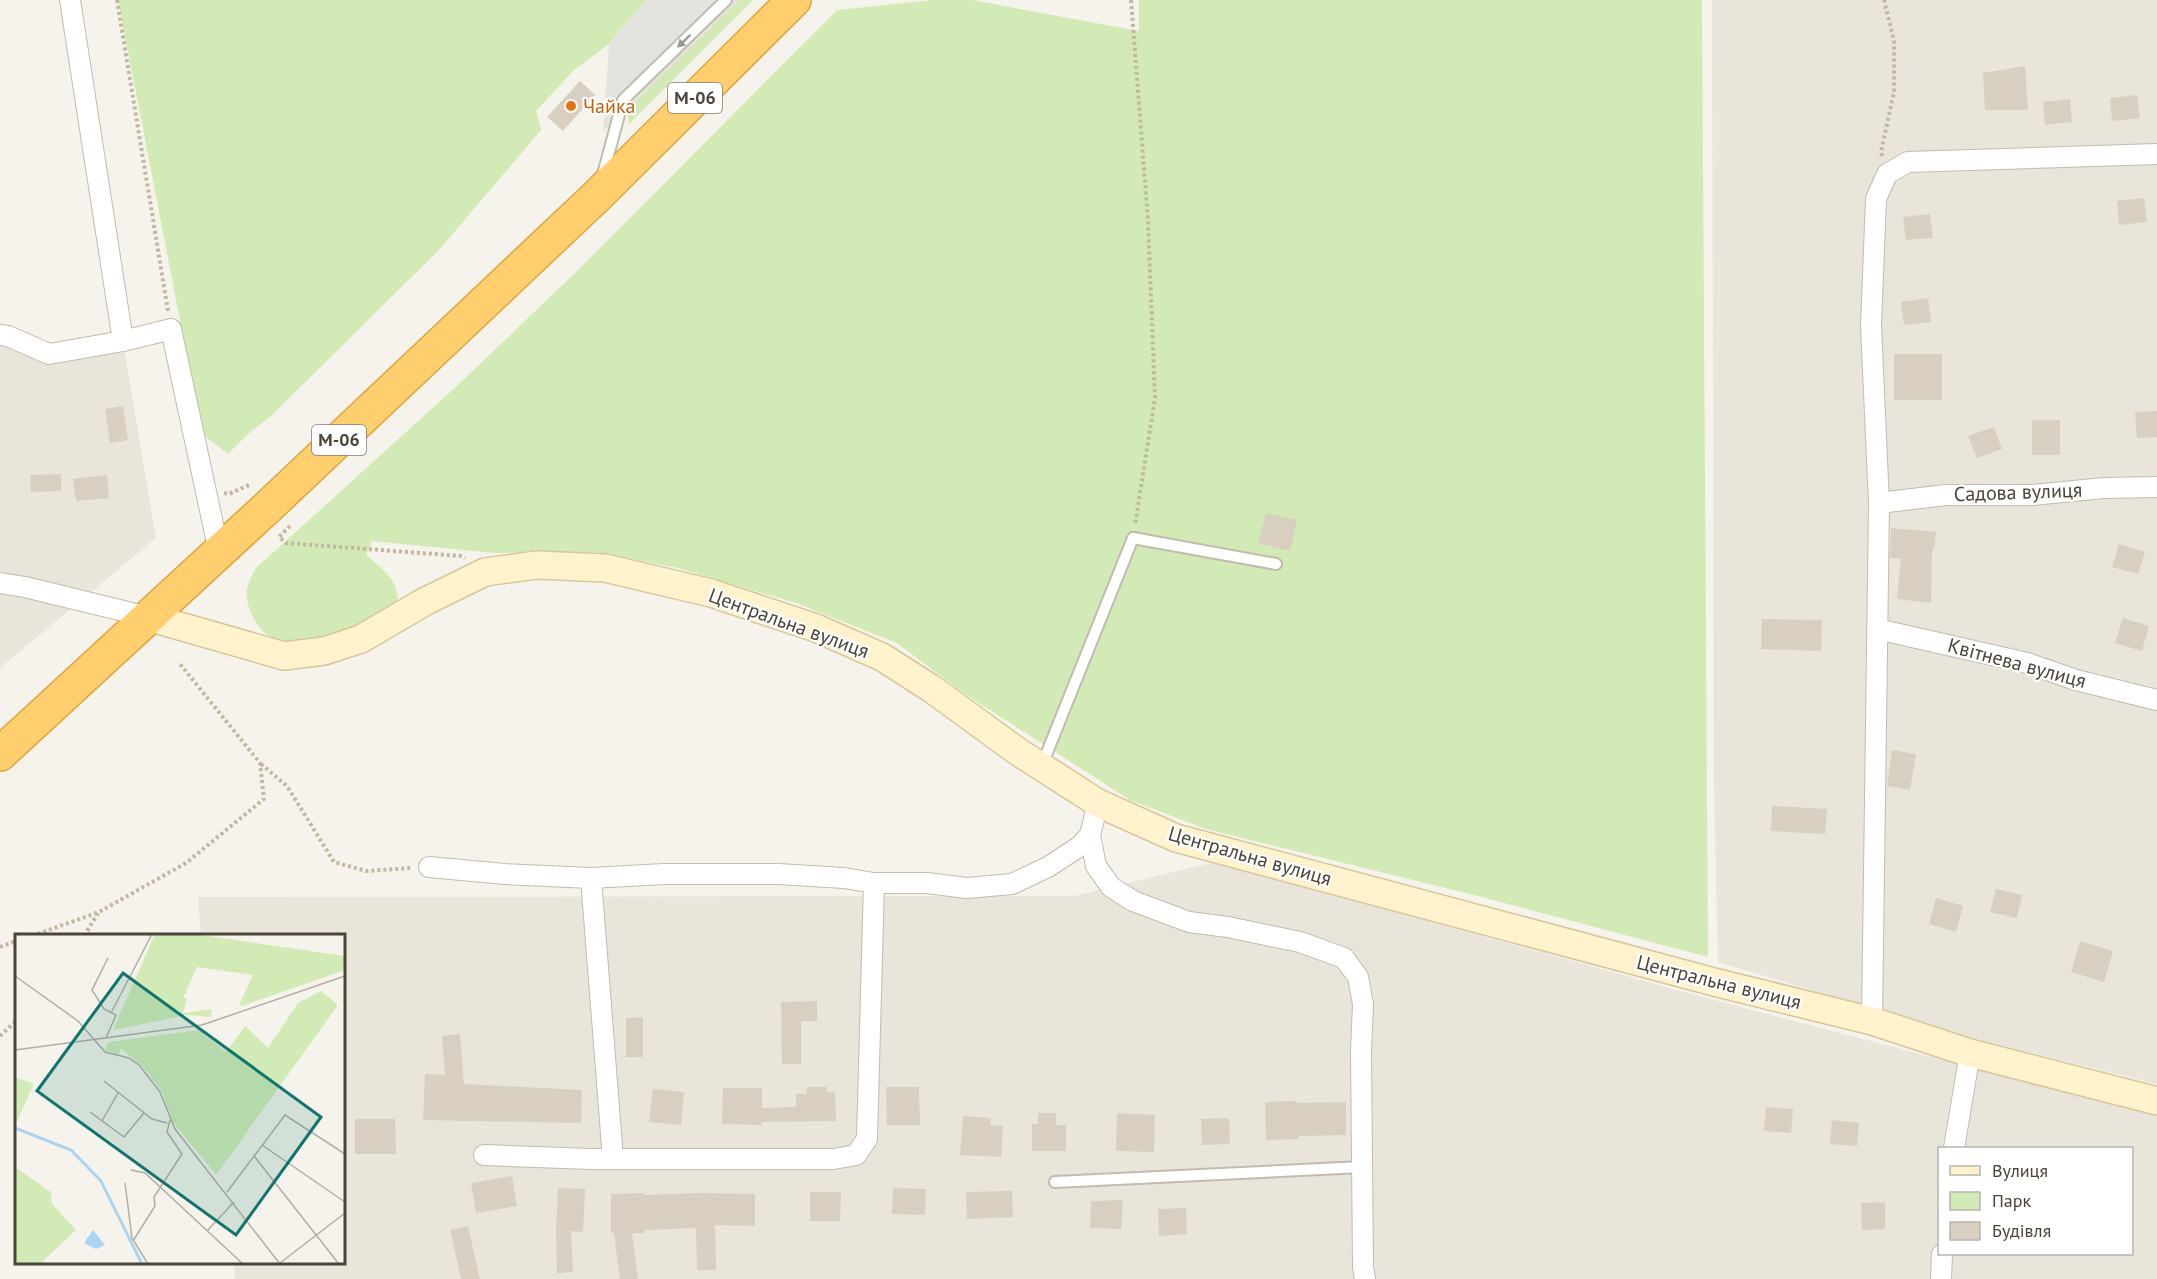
<svg xmlns="http://www.w3.org/2000/svg" width="2157" height="1279" font-family="'PT Sans',sans-serif">
<rect width="100%" height="100%" fill="#f6f3ec"/>
<!-- residential -->
<path fill="#eae5da" fill-rule="evenodd" d="M 1712,0 L 2157,0 L 2157,1084 L 1971,1038 L 1718,962 L 1714,791 Z
M 0,335 L 49,354 L 123,341 L 156,538 L 0,668 Z
M 1215,862 L 1695,995 L 2157,1116 L 2157,1279 L 235,1279 L 234,1263 L 344,1262 L 344,936 L 201,935 L 198,897 L 1074,896 ZM 1940,1148 L 2132,1148 L 2132,1254 L 1940,1254 Z"/>
<!-- green -->
<path fill="#d2eab5" d="M 118,0 L 646,0 L 609,44 L 574,70 L 536,111 L 541,130 L 439,250 L 271,416 L 248,434 L 228,454 L 202,434 Z
M 739,0 L 753,0 L 629,124 L 627,109 Z
M 933,0 L 972,0 L 1139,31 L 1139,0 L 1702,0 L 1708,957 L 1478,896 L 1206,829 L 1130,800 L 965,694 L 897,643 L 796,603 L 678,568 L 593,552 L 494,553 L 372,541 L 366,555 C 382,569 398,579 398,601 C 361,626 280,675 252,615 C 243,595 246,586 256,568 L 458,385 L 577,271 L 837,10 Z"/>
<!-- parking -->
<path fill="#e5e3e0" d="M 646,0 L 739,0 L 603,132 L 609,44 Z"/>
<!-- building -->
<path fill="#d8cfc1" d="M 2025,66 L 2028,110 L 1985,110 L 1983,73 Z
M 580,81 L 595,95 L 563,131 L 547,117 Z
M 2137,95 L 2140,118 L 2112,121 L 2110,98 Z
M 2070,99 L 2072,122 L 2045,125 L 2043,102 Z
M 2144,198 L 2147,222 L 2119,225 L 2117,201 Z
M 1930,214 L 1933,238 L 1906,240 L 1903,217 Z
M 1928,298 L 1931,322 L 1904,325 L 1901,302 Z
M 1894,354 L 1942,354 L 1942,400 L 1894,400 Z
M 123,406 L 128,440 L 110,443 L 105,409 Z
M 2157,411 L 2157,437 L 2137,438 L 2135,412 Z
M 2032,420 L 2060,420 L 2060,455 L 2032,455 Z
M 1994,427 L 2002,449 L 1977,458 L 1968,436 Z
M 61,474 L 61,491 L 31,492 L 30,475 Z
M 107,475 L 109,498 L 76,501 L 73,479 Z
M 1266,513 L 1297,520 L 1290,551 L 1258,543 Z
M 1891,528 L 1936,532 L 1934,550 L 1932,550 L 1931,603 L 1897,599 L 1901,559 L 1890,558 Z
M 2119,544 L 2145,552 L 2138,574 L 2112,567 Z
M 2123,618 L 2149,626 L 2142,651 L 2115,643 Z
M 1762,619 L 1822,620 L 1821,651 L 1761,649 Z
M 1892,750 L 1916,754 L 1910,790 L 1887,786 Z
M 1772,806 L 1827,809 L 1825,834 L 1771,831 Z
M 1996,889 L 2022,895 L 2017,918 L 1990,912 Z
M 1936,898 L 1963,906 L 1956,932 L 1929,924 Z
M 2080,941 L 2113,951 L 2104,982 L 2071,972 Z
M 817,1001 L 817,1021 L 801,1021 L 801,1064 L 782,1064 L 781,1002 Z
M 643,1017 L 643,1057 L 626,1057 L 626,1018 Z
M 460,1034 L 464,1084 L 582,1090 L 581,1123 L 423,1120 L 425,1074 L 445,1075 L 442,1036 Z
M 807,1087 L 827,1087 L 827,1092 L 835,1092 L 836,1121 L 762,1122 L 762,1125 L 722,1124 L 723,1088 L 762,1088 L 762,1108 L 796,1107 L 796,1094 L 806,1094 Z
M 886,1087 L 919,1087 L 920,1125 L 887,1125 Z
M 653,1089 L 684,1092 L 681,1125 L 649,1122 Z
M 1297,1101 L 1297,1103 L 1346,1102 L 1346,1135 L 1299,1136 L 1299,1139 L 1266,1140 L 1265,1102 Z
M 1766,1107 L 1793,1109 L 1791,1133 L 1764,1131 Z
M 1038,1113 L 1056,1113 L 1056,1125 L 1066,1125 L 1066,1151 L 1032,1151 L 1032,1124 L 1038,1124 Z
M 1117,1113 L 1155,1115 L 1154,1152 L 1116,1151 Z
M 963,1116 L 991,1118 L 990,1125 L 1003,1126 L 1001,1157 L 960,1155 Z
M 1229,1118 L 1230,1144 L 1202,1145 L 1201,1119 Z
M 355,1119 L 395,1119 L 396,1154 L 355,1154 Z
M 1832,1120 L 1859,1123 L 1857,1146 L 1830,1144 Z
M 512,1176 L 517,1206 L 476,1213 L 471,1183 Z
M 558,1188 L 585,1189 L 583,1232 L 571,1231 L 573,1272 L 557,1273 L 556,1233 Z
M 893,1188 L 926,1189 L 925,1215 L 892,1214 Z
M 1012,1191 L 1013,1217 L 967,1219 L 966,1192 Z
M 810,1192 L 841,1192 L 840,1221 L 810,1221 Z
M 644,1193 L 644,1195 L 699,1193 L 755,1194 L 755,1226 L 715,1225 L 716,1270 L 697,1270 L 696,1228 L 645,1230 L 645,1233 L 632,1233 L 638,1279 L 620,1279 L 614,1233 L 611,1233 L 611,1194 Z
M 1123,1200 L 1121,1229 L 1090,1228 L 1091,1201 Z
M 1885,1202 L 1885,1229 L 1862,1230 L 1861,1203 Z
M 1186,1208 L 1187,1234 L 1159,1236 L 1158,1209 Z
M 468,1226 L 480,1279 L 461,1279 L 450,1230 Z"/>
<g fill="none" stroke-linecap="round" stroke-linejoin="round">
<defs>
<path id="lane" d="M 602,178 L 623,100 L 726,0
M 1042,765 L 1133,538 L 1276,564
M 1055,1182 L 1362,1167"/>
<path id="street" d="M 70,0 L 123,341
M 0,335 L 8,336 L 49,354 L 123,341 L 171,329 L 219,552
M 1879,503 L 1946,495 L 2032,495 L 2104,488 L 2157,487
M 0,583 L 25,587 L 148,617
M 1877,629 L 2027,663 L 2076,680 L 2157,700
M 1098,803 L 1090,835 L 1096,866 L 1111,887 L 1133,901 L 1189,922 L 1228,927 L 1300,942 L 1344,958 L 1358,977 L 1363,1004 L 1361,1051 L 1363,1267 L 1365,1279
M 429,867 L 505,874 L 591,878 L 664,874 L 778,874 L 844,878 L 874,883 L 927,883 L 967,888 L 1012,884 L 1048,867 L 1080,846 L 1090,835
M 591,878 L 613,1159
M 1872,1021 L 1879,503 L 1871,326 L 1876,199 L 1887,174 L 1908,162 L 2157,154
M 1954,1148 L 1970,1053
M 484,1155 L 590,1159 L 834,1159 L 856,1155 L 867,1139 L 874,883
M 1941,1279 L 1942,1254"/>
<path id="secondary" d="M 148,617 L 284,656 L 324,651 L 361,639 L 424,602 L 485,572 L 537,565 L 605,568 L 711,593 L 816,628 L 882,657 L 932,689 L 1017,751 L 1098,803 L 1176,838 L 1714,982 L 1872,1021 L 1970,1053 L 2157,1101"/>
<path id="highway" d="M 0,754 L 270,505 L 597,196 L 794,0"/>
</defs>
<!-- lane casing -->
<use href="#lane" stroke="#c2bbae" stroke-width="14"/>
<!-- street casing -->
<use href="#street" stroke="#c2bbae" stroke-width="22"/>
<!-- secondary casing -->
<use href="#secondary" stroke="#d6c79b" stroke-width="30"/>
<!-- highway casing -->
<use href="#highway" stroke="#e0a43c" stroke-width="36"/>
<!-- path -->
<path stroke="#c4b79f" stroke-width="4" stroke-dasharray="3 3" stroke-linecap="butt" d="M 117,0 L 168,311
M 1131,0 L 1148,221 L 1155,398 L 1135,525
M 1882,156 L 1881,152 L 1894,92 L 1894,41 L 1884,0
M 224,493 L 229,494 L 251,484
M 290,526 L 279,537 L 286,543 L 461,556 L 465,558
M 261,764 L 287,786 L 334,862 L 366,871 L 412,868
M 32,936 L 99,912 L 186,863 L 264,799 L 260,763 L 180,664
M 84,936 L 98,913
M 0,947 L 16,941
M 0,1036 L 16,1021"/>
<!-- lane -->
<use href="#lane" stroke="#fff" stroke-width="10"/>
<!-- street -->
<use href="#street" stroke="#fff" stroke-width="20"/>
<!-- secondary -->
<use href="#secondary" stroke="#fff3cd" stroke-width="27"/>
<!-- highway -->
<use href="#highway" stroke="#ffcf6e" stroke-width="33"/>
</g>
<!-- one-way arrows -->
<defs><path id="oneway-solid" d="M-6-.8H1V-3.2L6.5 0L1 3.2V.8H-6Z" transform="scale(1.5)"/></defs>
<use fill="#9c9892" href="#oneway-solid" transform="translate(684 41) rotate(136)"/>
<!-- markers -->
<circle fill="#e8710a" stroke="#fff" stroke-width="2" cx="571" cy="106" r="6"/>
<g text-anchor="middle" stroke-width="4.5" stroke-linejoin="round" paint-order="stroke">
<!-- shield labels -->
<g fill="#fff" stroke="#817c74" stroke-width="1.5">
<rect x="668" y="83" width="54" height="30" rx="4.5"/>
<rect x="312" y="425" width="54" height="30" rx="4.5"/>
</g>
<g font-size="18" font-weight="bold" fill="#4b4439">
<text x="695" y="104">М-06</text>
<text x="339" y="446">М-06</text>
</g>
<!-- food labels -->
<g font-size="20" fill="#c56008" stroke="#fff" text-anchor="start">
<text x="583" y="113">Чайка</text>
</g>
<!-- street labels -->
<g font-size="20" fill="#4b4439" stroke="#fff">
<text transform="translate(2018 492) rotate(-2)" y="7">Садова вулиця</text>
<text transform="translate(789 623) rotate(20)" y="7">Центральна вулиця</text>
<text transform="translate(2017 663) rotate(15)" y="7">Квітнева вулиця</text>
<text transform="translate(1250 856) rotate(16)" y="7">Центральна вулиця</text>
<text transform="translate(1719 982) rotate(14)" y="7">Центральна вулиця</text>
</g>
</g>
<!-- overview -->
<g transform="translate(15 934)">
<rect width="330" height="330" fill="#f6f3ec"/>
<path d="M 140,0 L 180,0 L 330,22 L 330,36 L 227,72 L 224,71 L 238,41 L 182,33 L 168,64 L 172,64 L 168,79 L 197,75 L 196,83 L 172,81 L 98,96 ZM 306,57 L 323,71 L 201,241 L 158,188 L 147,158 L 132,137 L 106,114 L 104,121 L 90,116 L 93,108 L 184,96 L 211,118 L 230,92 L 253,114 L 283,69 ZM 0,143 L 19,150 L 2,187 L 0,187 ZM 0,233 L 36,258 L 37,270 L 61,296 L 25,330 L 0,330 Z" fill="#d2eab5"/>
<path d="M 78,296 L 90,311 L 81,315 L 69,309 Z" fill="#a9d4f2"/>
<path fill="none" stroke="#a9d4f2" stroke-width="3" d="M 0,194 L 56,216 L 86,247 L 127,330"/>
<path fill="none" stroke="#b2ada4" stroke-width="1.5" d="M 0,42 L 63,87 L 90,118 L 114,124 L 125,132 L 145,158 L 160,195 L 265,330M 96,79 L 137,0M 91,104 L 101,81 L 89,75 L 77,56 L 93,24M 0,116 L 187,91 L 330,42M 89,147 L 137,185 L 152,189M 75,178 L 109,203 L 129,179M 87,187 L 103,159M 247,211 L 330,268M 239,222 L 324,330M 116,236 L 130,239 L 228,330M 110,249 L 117,304 L 133,330M 212,258 L 270,181 L 330,220M 192,297 L 219,268M 118,307 L 140,272 L 139,263 L 167,220 L 152,198 L 155,186M 265,329 L 330,279"/>
<path fill="#0f766e" fill-opacity="0.15" stroke="#0f766e" stroke-width="3" d="M 108,39 L 306,183 L 221,301 L 22,157 Z"/>
<rect width="330" height="330" fill="none" stroke="#4b4439" stroke-width="3"/>
</g>
<!-- legend -->
<rect x="1938" y="1147" width="195" height="108" fill="#ffffff" stroke="#b7b4b0" stroke-width="1.5"/>
<rect x="1950" y="1166" width="30" height="9" fill="#fff3cd" stroke="#b7b4b0" stroke-width="1.5"/>
<text x="1992" y="1177" font-size="18" fill="#4b4439">Вулиця</text>
<rect x="1950" y="1192" width="30" height="18" fill="#d2eab5" stroke="#b7b4b0" stroke-width="1.5"/>
<text x="1992" y="1207" font-size="18" fill="#4b4439">Парк</text>
<rect x="1950" y="1222" width="30" height="18" fill="#d8cfc1" stroke="#b7b4b0" stroke-width="1.5"/>
<text x="1992" y="1237" font-size="18" fill="#4b4439">Будівля</text>
</svg>
